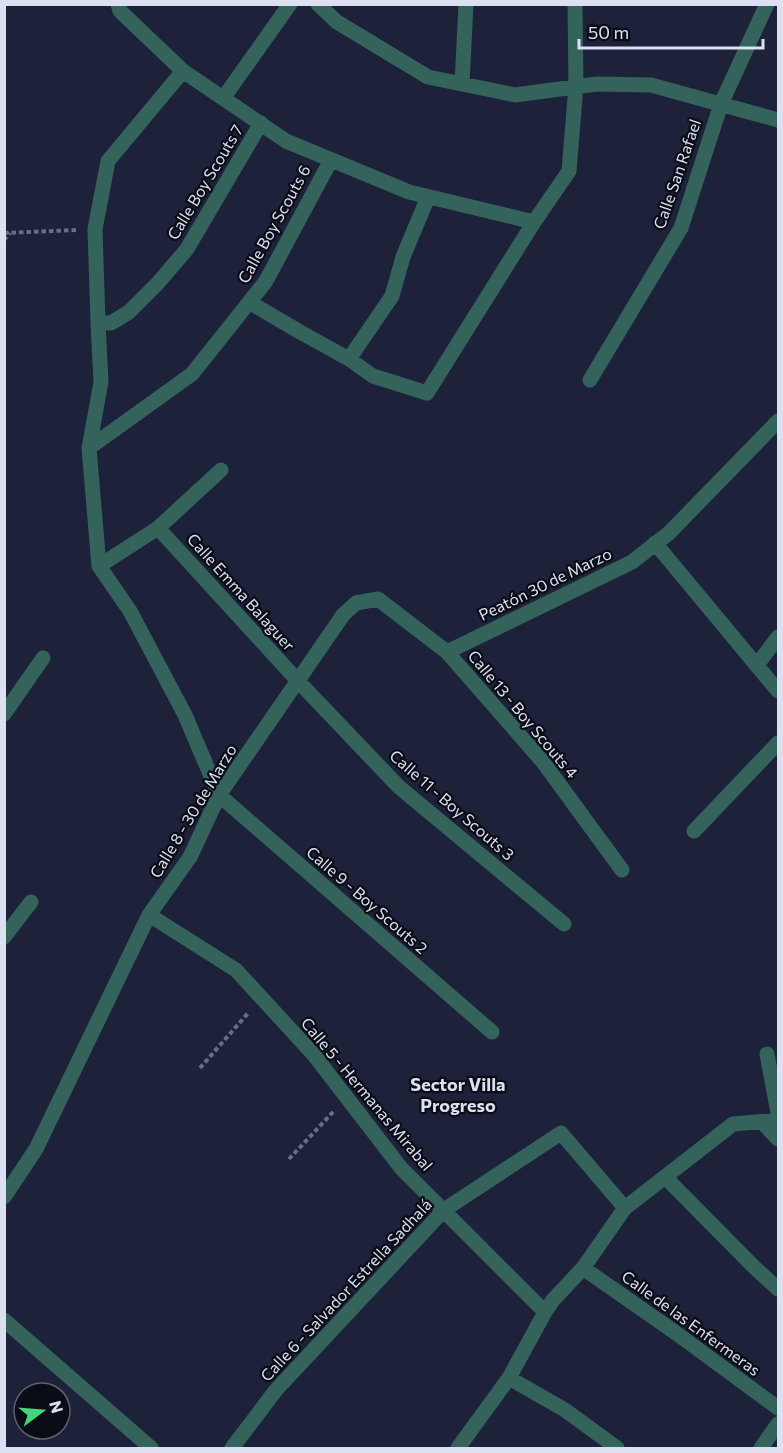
<svg xmlns="http://www.w3.org/2000/svg" width="783" height="1453" font-family="Commissioner,sans-serif">
<rect width="100%" height="100%" fill="#1d2139"/>
<g fill="none" stroke-linecap="round" stroke-linejoin="round">
<!-- path -->
<path stroke="#6a6e83" stroke-width="4" stroke-dasharray="4.5 3" stroke-linecap="butt" d="M 4,233 L 76,230
M 4,240 L 10,233
M 200,1068 L 249,1012
M 289,1159 L 334,1111"/>
<!-- minor -->
<path stroke="#34635c" stroke-width="15" d="M 118,4 L 120,11 L 183,71 L 286,141 L 409,192 L 534,222
M 318,4 L 337,22 L 428,77 L 515,95 L 597,84 L 651,85 L 778,120
M 183,71 L 108,161 L 95,229 L 98,323 L 101,382 L 89,448 L 99,566 L 130,611 L 185,715 L 219,795 L 492,1032
M 462,84 L 466,4
M 224,97 L 290,4
M 249,302 L 300,332 L 349,359 L 373,376 L 427,393 L 534,222 L 569,171 L 576,86 L 575,4
M 98,323 L 111,323 L 129,312 L 158,283 L 187,249 L 261,123
M 349,359 L 392,296 L 403,257 L 428,197
M 590,380 L 681,228 L 721,104 L 767,4
M 89,448 L 192,374 L 266,281 L 331,160
M 158,528 L 297,680 L 399,787 L 564,924
M 655,543 L 778,691
M 99,566 L 158,528 L 221,470
M 447,652 L 632,562 L 669,533 L 778,421
M 757,665 L 778,637
M 4,714 L 43,658
M 694,831 L 778,743
M 149,915 L 236,970 L 314,1055 L 401,1168 L 545,1312
M 4,937 L 31,902
M 767,1054 L 778,1113
M 762,1122 L 778,1139
M 666,1178 L 754,1267 L 778,1289
M 4,1197 L 36,1149 L 149,915 L 190,857 L 219,795 L 343,615 L 356,603 L 378,599 L 447,652 L 543,762 L 622,870
M 583,1268 L 676,1333 L 778,1408
M 4,1320 L 151,1448
M 509,1378 L 565,1410 L 617,1448
M 232,1448 L 276,1390 L 444,1210 L 561,1133 L 625,1208
M 458,1448 L 509,1378 L 545,1312 L 553,1300 L 583,1268 L 625,1208 L 733,1124 L 778,1120
M 761,1448 L 778,1424"/>
</g>
<g text-anchor="middle" stroke-width="4.5" stroke-linejoin="round" paint-order="stroke">
<!-- street labels -->
<g font-size="16" fill="#dce0f0" stroke="#0a0c16">
<text transform="translate(677 174) rotate(-71)" y="6">Calle San Rafael</text>
<text transform="translate(205 182) rotate(-59)" y="6">Calle Boy Scouts 7</text>
<text transform="translate(274 224) rotate(-61)" y="6">Calle Boy Scouts 6</text>
<text transform="translate(545 584) rotate(-26)" y="6">Peatón 30 de Marzo</text>
<text transform="translate(241 592) rotate(48)" y="6">Calle Emma Balaguer</text>
<text transform="translate(523 714) rotate(50)" y="6">Calle 13 - Boy Scouts 4</text>
<text transform="translate(452 805) rotate(41)" y="6">Calle 11 - Boy Scouts 3</text>
<text transform="translate(193 811) rotate(-59)" y="6">Calle 8 - 30 de Marzo</text>
<text transform="translate(367 900) rotate(41)" y="6">Calle 9 - Boy Scouts 2</text>
<text transform="translate(367 1094) rotate(50)" y="6">Calle 5 - Hermanas Mirabal</text>
<text transform="translate(346 1290) rotate(-47)" y="6">Calle 6 - Salvador Estrella Sadhalá</text>
<text transform="translate(691 1323) rotate(36)" y="6">Calle de las Enfermeras</text>
</g>
<!-- neighbourhood labels -->
<g font-size="18" font-weight="bold" fill="#dce0f0" stroke="#0a0c16">
<text x="458" y="1091">Sector Villa<tspan x="458" dy="21">Progreso</tspan></text>
</g>
</g>
<!-- border -->
<rect width="783" height="1453" fill="none" stroke="#dce0f0" stroke-width="12"/>
<!-- north arrow -->
<g transform="translate(42 1411) rotate(74)"><circle r="28" fill="#0a0c16" stroke="#5e616d" stroke-width="1.5"/>
<path d="M0-4.5L10 22L0 15L-10 22Z" fill="#42d77c"/>
<text y="-9" font-size="16" font-weight="bold" text-anchor="middle" fill="#dce0f0">N</text>
</g>
<!-- scale -->
<path d="M579 39v9h184v-9" fill="none" stroke="#dce0f0" stroke-width="3"/>
<text x="588" y="39" font-size="18" fill="#dce0f0" stroke="#0a0c16" stroke-width="4.5" paint-order="stroke">50 m</text>
</svg>
